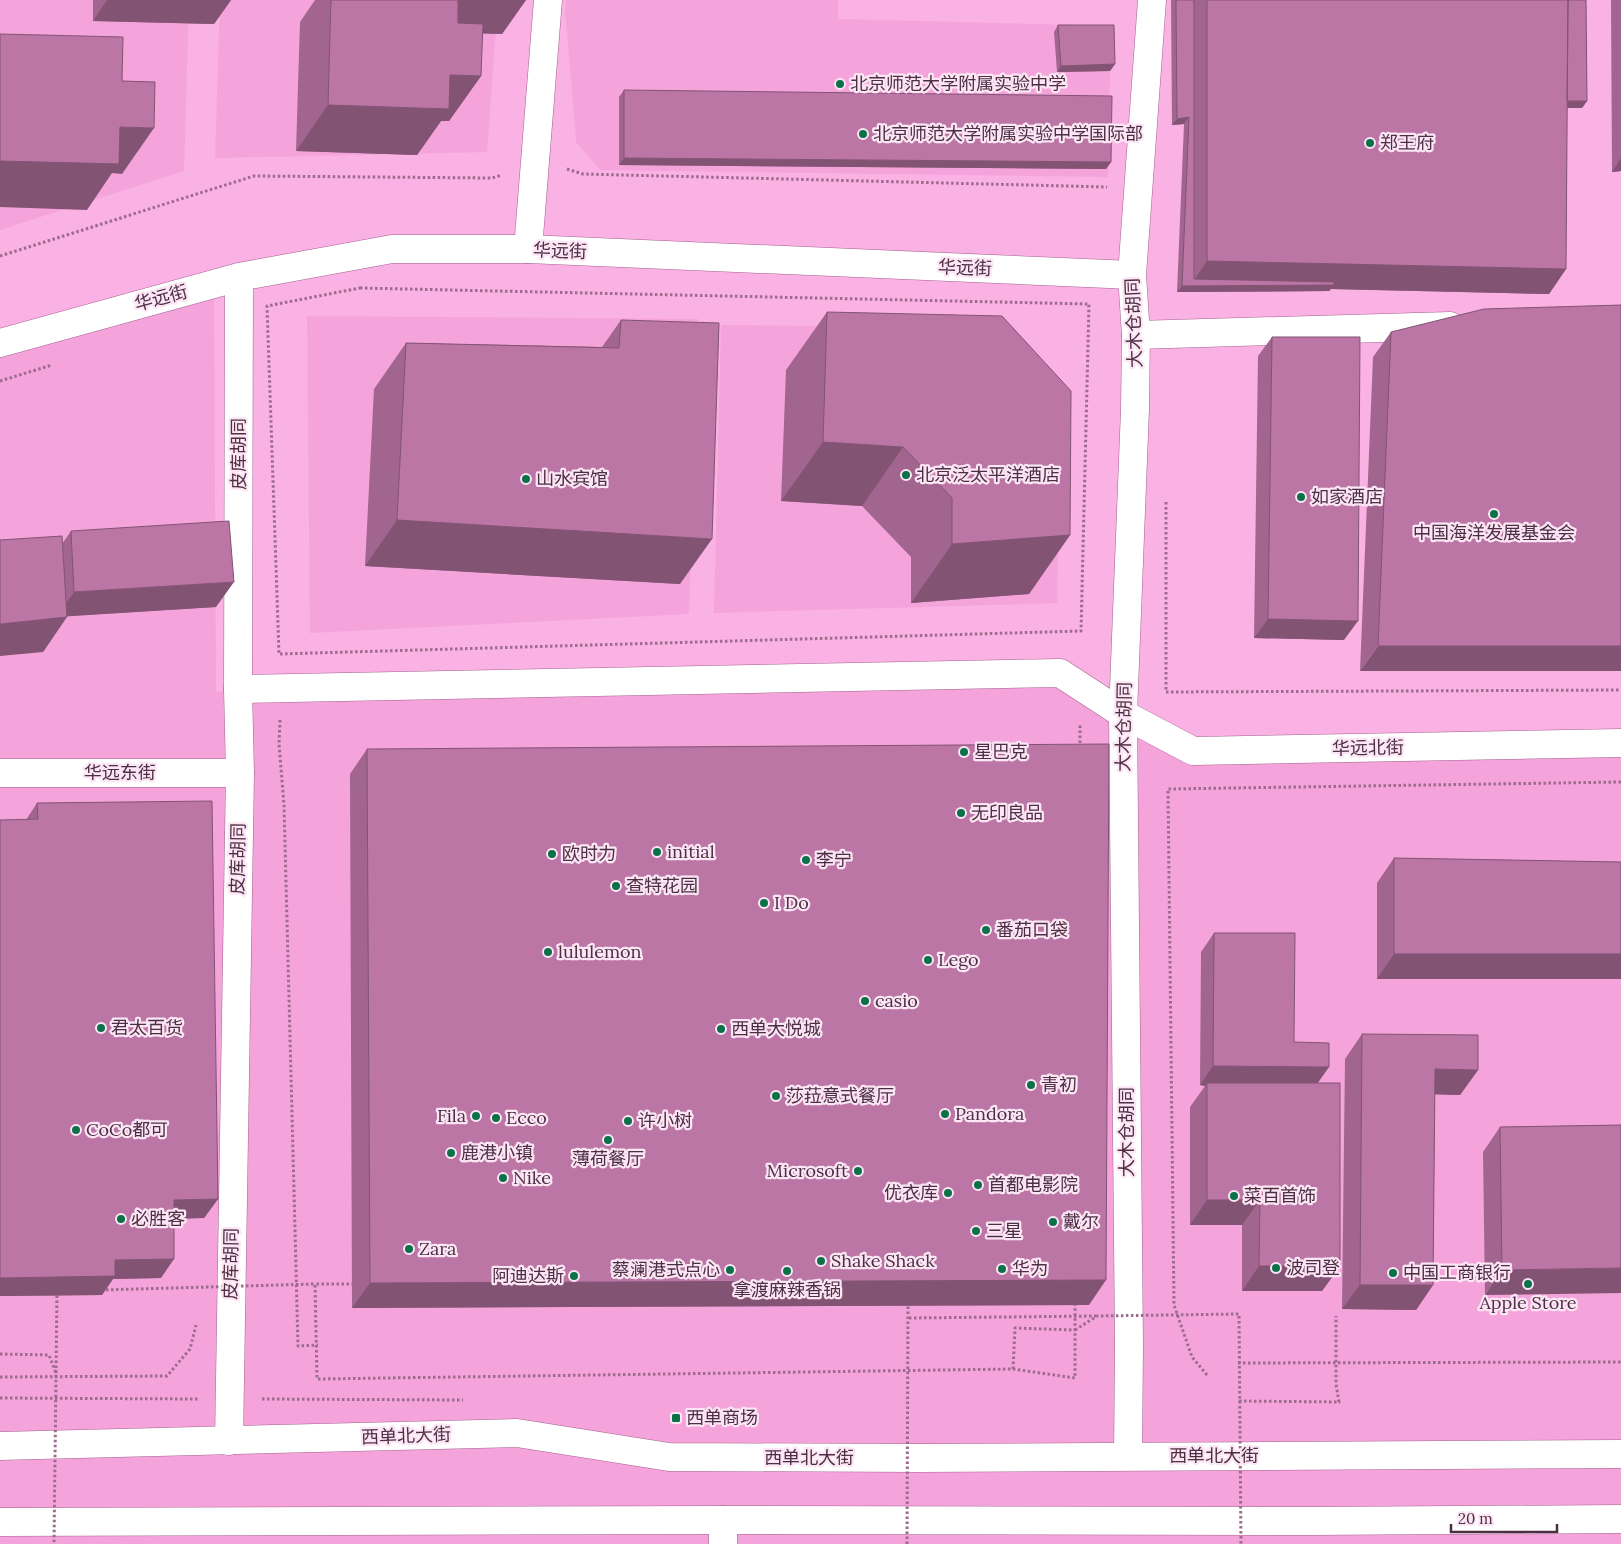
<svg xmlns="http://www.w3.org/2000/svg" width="1621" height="1544" font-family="Lora,'Noto Sans SC',serif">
<rect width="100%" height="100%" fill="#fab1e3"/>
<!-- built -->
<path fill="#f4a4db" d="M 0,0 L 189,0 L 184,171 L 0,230 Z
M 220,0 L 498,0 L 487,152 L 215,158 Z
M 566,0 L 838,0 L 838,19 L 1111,26 L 1108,177 L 600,170 L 576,142 L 565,10 Z
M 214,284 L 216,692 L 238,689 L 1080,686 L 1193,751 L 1621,743 L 1621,1544 L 0,1544 L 0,343 Z
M 307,316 L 698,319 L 689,614 L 310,633 Z
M 721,325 L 1011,328 L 1061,395 L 1057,603 L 714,613 Z"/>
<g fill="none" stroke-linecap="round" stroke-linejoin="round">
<defs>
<path id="minor" d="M 528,249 L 548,0
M 1136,335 L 1450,326
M 238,689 L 1060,673 L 1123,714 L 1193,751 L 1621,743
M 0,773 L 240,773"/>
<path id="tertiary" d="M 0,343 L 239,277 L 392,249 L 528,249 L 1132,275
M 229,1441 L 240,773 L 238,689 L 239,277
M 1128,1456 L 1129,1346 L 1123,714 L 1135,409 L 1136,335 L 1132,275 L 1152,0
M 723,1520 L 723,1544"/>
<path id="primary" d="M 0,1446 L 517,1433 L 669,1457 L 920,1458 L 1621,1454
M 0,1522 L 723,1520 L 1311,1521 L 1621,1519"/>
</defs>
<!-- minor casing -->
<use href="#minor" stroke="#a46190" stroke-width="29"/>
<!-- tertiary casing -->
<use href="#tertiary" stroke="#a46190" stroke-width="29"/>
<!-- primary casing -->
<use href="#primary" stroke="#a46190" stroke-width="29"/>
<!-- path -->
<path stroke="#9d6b8d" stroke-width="3" stroke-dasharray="2.5 2.5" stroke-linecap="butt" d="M 567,169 L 583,174 L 1107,187
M 0,256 L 254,176 L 492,178 L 502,175
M 360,288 L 1089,304 L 1081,631 L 279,654 L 267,306 Z
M 0,381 L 52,365
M 1166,502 L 1166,692 L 1621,690
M 280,720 L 279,744 L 284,805 L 298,1346 L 318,1345
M 1080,748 L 1080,725
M 354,1284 L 315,1284 L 317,1379 L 1013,1369 L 1075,1378 L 1075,1302
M 1013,1369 L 1015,1328 L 1075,1330
M 1207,1375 L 1192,1357 L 1174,1305 L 1168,789 L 1621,782
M 0,1377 L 167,1376 L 190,1349 L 196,1325
M 0,1398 L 198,1399
M 262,1399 L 463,1400
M 1239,1401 L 1339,1402 L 1336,1384 L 1336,1316"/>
<!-- minor -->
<use href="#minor" stroke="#fff" stroke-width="28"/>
<!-- tertiary -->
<use href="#tertiary" stroke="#fff" stroke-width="28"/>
<!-- primary -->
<use href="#primary" stroke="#fff" stroke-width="28"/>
<!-- path-bridge -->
<path stroke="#9d6b8d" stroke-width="3" stroke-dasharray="2.5 2.5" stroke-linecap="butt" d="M 101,1290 L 315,1284
M 909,1318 L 1096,1316
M 1075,1330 L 1097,1316 L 1239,1314 L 1241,1544
M 0,1354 L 49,1355 L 56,1373 L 54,1544
M 1238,1363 L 1621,1362
M 56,1373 L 57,1292
M 907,1544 L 908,1305"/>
</g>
<!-- wall -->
<path fill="#a1658f" d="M 93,0 L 231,0 L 214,24 L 93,21 Z
M 315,0 L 526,0 L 502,34 L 482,33 L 481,76 L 449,121 L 441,121 L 417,155 L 296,151 L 300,22 Z
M 1171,0 L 1586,0 L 1587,101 L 1582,108 L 1567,108 L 1566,269 L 1549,294 L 1331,289 L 1329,291 L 1177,292 L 1184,124 L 1172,125 Z
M 1611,0 L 1621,0 L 1621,171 L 1612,172 Z
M 1058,25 L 1115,64 L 1110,71 L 1057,72 L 1054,32 Z
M 624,90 L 1111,162 L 1106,169 L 619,165 L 619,97 Z
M 1621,305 L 1360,671 L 1373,357 L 1391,332 Z
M 827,312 L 1070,535 L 1029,594 L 911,603 L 911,557 L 862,506 L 781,501 L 786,370 Z
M 621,320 L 680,584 L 365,566 L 374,389 L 406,343 L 602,347 Z
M 1272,337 L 1344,640 L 1254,638 L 1258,356 Z
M 71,531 L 216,607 L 67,616 L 43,652 L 62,544 Z
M 367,749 L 1089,1305 L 352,1308 L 350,774 Z
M 37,803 L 218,1199 L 204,1218 L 174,1219 L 161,1278 L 113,1279 L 102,1295 L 0,1296 L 0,820 L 26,820 Z
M 1394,858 L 1621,862 L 1621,979 L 1377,979 L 1377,883 Z
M 1214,933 L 1294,1042 L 1318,1083 L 1340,1266 L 1322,1291 L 1242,1291 L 1242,1225 L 1190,1225 L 1190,1107 L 1205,1086 L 1200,1085 L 1201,952 Z
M 1362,1034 L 1478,1070 L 1460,1095 L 1435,1094 L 1433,1285 L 1416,1310 L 1342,1309 L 1345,1059 Z
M 1621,1125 L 1485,1295 L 1483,1152 L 1500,1127 Z"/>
<!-- shaded-wall -->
<path fill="#835374" d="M 107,0 L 231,0 L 214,24 L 93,21 Z
M 449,0 L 526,0 L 502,34 L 427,32 Z
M 1115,64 L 1110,71 L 1057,72 L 1061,66 Z
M 450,75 L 481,76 L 449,121 L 441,121 L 417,155 L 296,151 L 328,105 Z
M 1587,101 L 1582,108 L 1550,108 L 1554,102 Z
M 1189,117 L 1184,124 L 1172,125 L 1177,119 Z
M 120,127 L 154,128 L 122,174 L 112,173 L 87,210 L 0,207 L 0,161 Z
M 624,158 L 1111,162 L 1106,169 L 619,165 Z
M 1621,158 L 1621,171 L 1612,172 Z
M 1207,261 L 1566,269 L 1549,294 L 1331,289 L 1329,291 L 1177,292 L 1182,286 L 1190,286 Z
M 823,442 L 903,447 L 862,506 L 781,501 Z
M 397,520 L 712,539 L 680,584 L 365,566 Z
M 1070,535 L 1029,594 L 911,603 L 952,544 Z
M 234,582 L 216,607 L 57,617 L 74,592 Z
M 67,617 L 43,652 L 0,656 L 0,624 Z
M 1268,619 L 1358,621 L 1344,640 L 1254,638 Z
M 1378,646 L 1621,646 L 1621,671 L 1360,671 Z
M 1394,954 L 1621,954 L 1621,979 L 1377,979 Z
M 1213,1066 L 1329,1067 L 1315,1087 L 1207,1083 L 1205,1086 L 1200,1085 Z
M 1435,1069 L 1478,1070 L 1460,1095 L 1418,1094 Z
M 218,1199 L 204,1218 L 160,1219 L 174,1200 Z
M 1207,1200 L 1260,1200 L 1242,1225 L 1190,1225 Z
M 174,1259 L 161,1278 L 113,1279 L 102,1295 L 0,1296 L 0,1278 L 115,1260 Z
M 1259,1266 L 1340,1266 L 1322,1291 L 1242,1291 Z
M 1621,1268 L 1621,1293 L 1485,1295 L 1502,1270 Z
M 1106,1280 L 1089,1305 L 352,1308 L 370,1283 Z
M 1360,1285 L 1433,1285 L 1416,1310 L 1342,1309 Z"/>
<!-- building -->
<path fill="#bb76a6" stroke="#835374" d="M 331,0 L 458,0 L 458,23 L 483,24 L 481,76 L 450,75 L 449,109 L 328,105 Z
M 1176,0 L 1194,0 L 1194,279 L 1334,282 L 1334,285 L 1182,286 L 1189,117 L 1177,119 Z
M 1207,0 L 1568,0 L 1566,269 L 1207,261 Z
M 1568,0 L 1586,0 L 1587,101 L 1567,101 Z
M 1058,25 L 1114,25 L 1115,64 L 1061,66 Z
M 0,34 L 123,37 L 122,81 L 155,82 L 154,128 L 120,127 L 119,164 L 0,161 Z
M 624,90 L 1112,96 L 1111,162 L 624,158 Z
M 1621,305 L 1621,646 L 1378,646 L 1391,332 L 1484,309 Z
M 827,312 L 1002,316 L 1071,391 L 1070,535 L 952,544 L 952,498 L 903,447 L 823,442 Z
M 621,320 L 719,323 L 712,539 L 397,520 L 406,343 L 619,348 Z
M 1272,337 L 1360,337 L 1358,621 L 1268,619 Z
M 229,521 L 234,582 L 74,592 L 71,531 Z
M 62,536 L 67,617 L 0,624 L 0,540 Z
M 1109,744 L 1106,1280 L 370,1283 L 367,749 Z
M 212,801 L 218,1199 L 174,1200 L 174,1259 L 115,1260 L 115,1276 L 0,1278 L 0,820 L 38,819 L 37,803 Z
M 1394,858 L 1621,862 L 1621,954 L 1394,954 Z
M 1214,933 L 1295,933 L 1294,1042 L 1329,1043 L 1329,1067 L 1213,1066 Z
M 1362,1034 L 1478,1035 L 1478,1070 L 1435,1069 L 1433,1285 L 1360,1285 Z
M 1207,1083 L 1340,1083 L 1340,1266 L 1259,1266 L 1260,1200 L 1207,1200 Z
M 1621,1125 L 1621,1268 L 1502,1270 L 1500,1127 Z"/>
<!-- markers -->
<g fill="#0b7148" stroke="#fce5f4" stroke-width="2">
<circle cx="840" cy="84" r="5"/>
<circle cx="863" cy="134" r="5"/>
<circle cx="1370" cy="143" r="5"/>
<circle cx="906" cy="475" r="5"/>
<circle cx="526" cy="479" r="5"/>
<circle cx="1301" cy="497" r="5"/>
<circle cx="1494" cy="514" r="5"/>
<circle cx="964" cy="752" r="5"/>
<circle cx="961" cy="813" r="5"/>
<circle cx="657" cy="852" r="5"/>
<circle cx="552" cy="854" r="5"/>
<circle cx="806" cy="860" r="5"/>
<circle cx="616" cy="886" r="5"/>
<circle cx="764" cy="903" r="5"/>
<circle cx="986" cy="930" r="5"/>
<circle cx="548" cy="952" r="5"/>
<circle cx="928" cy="960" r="5"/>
<circle cx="865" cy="1001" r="5"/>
<circle cx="101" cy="1028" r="5"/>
<circle cx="721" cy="1029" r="5"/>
<circle cx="1031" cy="1085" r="5"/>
<circle cx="776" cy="1096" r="5"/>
<circle cx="945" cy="1114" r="5"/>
<circle cx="476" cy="1116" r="5"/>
<circle cx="496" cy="1118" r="5"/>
<circle cx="628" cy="1121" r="5"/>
<circle cx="76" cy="1130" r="5"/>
<circle cx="608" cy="1140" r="5"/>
<circle cx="451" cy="1153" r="5"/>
<circle cx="858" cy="1171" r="5"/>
<circle cx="503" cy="1178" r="5"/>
<circle cx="978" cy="1185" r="5"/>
<circle cx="948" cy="1193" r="5"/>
<circle cx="1234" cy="1196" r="5"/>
<circle cx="121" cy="1219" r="5"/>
<circle cx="1053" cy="1222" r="5"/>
<circle cx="976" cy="1231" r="5"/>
<circle cx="409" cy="1249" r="5"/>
<circle cx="821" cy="1261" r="5"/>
<circle cx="1276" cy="1268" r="5"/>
<circle cx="1002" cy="1269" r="5"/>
<circle cx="730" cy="1270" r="5"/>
<circle cx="787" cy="1271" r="5"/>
<circle cx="1393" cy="1273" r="5"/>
<circle cx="574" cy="1276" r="5"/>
<circle cx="1528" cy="1284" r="5"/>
<rect x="671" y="1413" width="10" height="10" rx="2.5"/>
</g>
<g text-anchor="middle" stroke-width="4.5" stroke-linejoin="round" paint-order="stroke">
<!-- poi labels -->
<g font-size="18" fill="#4d2f43" stroke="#fce5f4" text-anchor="start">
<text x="850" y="90">北京师范大学附属实验中学</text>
<text x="873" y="140">北京师范大学附属实验中学国际部</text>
<text x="1380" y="149">郑王府</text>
<text x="916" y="481">北京泛太平洋酒店</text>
<text x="536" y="485">山水宾馆</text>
<text x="1311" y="503">如家酒店</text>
<text x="1494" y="539" text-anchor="middle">中国海洋发展基金会</text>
<text x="974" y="758">星巴克</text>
<text x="971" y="819">无印良品</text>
<text x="667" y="858">initial</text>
<text x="562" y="860">欧时力</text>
<text x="816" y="866">李宁</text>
<text x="626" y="892">查特花园</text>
<text x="774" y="909">I Do</text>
<text x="996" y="936">番茄口袋</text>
<text x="558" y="958">lululemon</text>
<text x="938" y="966">Lego</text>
<text x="875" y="1007">casio</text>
<text x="111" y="1034">君太百货</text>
<text x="731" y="1035">西单大悦城</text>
<text x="1041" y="1091">青初</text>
<text x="786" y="1102">莎菈意式餐厅</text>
<text x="955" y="1120">Pandora</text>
<text x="466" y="1122" text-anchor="end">Fila</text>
<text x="506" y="1124">Ecco</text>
<text x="638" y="1127">许小树</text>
<text x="86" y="1136">CoCo都可</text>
<text x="461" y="1159">鹿港小镇</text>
<text x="608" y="1165" text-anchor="middle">薄荷餐厅</text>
<text x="848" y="1177" text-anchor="end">Microsoft</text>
<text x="513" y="1184">Nike</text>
<text x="988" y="1191">首都电影院</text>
<text x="938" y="1199" text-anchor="end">优衣库</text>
<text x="1244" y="1202">菜百首饰</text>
<text x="131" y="1225">必胜客</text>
<text x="1063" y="1228">戴尔</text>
<text x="986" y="1237">三星</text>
<text x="419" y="1255">Zara</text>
<text x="831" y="1267">Shake Shack</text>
<text x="1286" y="1274">波司登</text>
<text x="1012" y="1275">华为</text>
<text x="720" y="1276" text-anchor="end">蔡澜港式点心</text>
<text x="1403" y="1279">中国工商银行</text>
<text x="564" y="1282" text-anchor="end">阿迪达斯</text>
<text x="787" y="1296" text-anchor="middle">拿渡麻辣香锅</text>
<text x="1528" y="1309" text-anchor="middle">Apple Store</text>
<text x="686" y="1424">西单商场</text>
</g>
<!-- street labels -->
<g font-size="18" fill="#4d2f43" stroke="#fce5f4">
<text transform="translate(560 251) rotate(2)" y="6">华远街</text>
<text transform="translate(965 268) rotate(2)" y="6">华远街</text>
<text transform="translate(161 298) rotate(-15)" y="6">华远街</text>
<text transform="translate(1134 323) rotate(-92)" y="6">大木仓胡同</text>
<text transform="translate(239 454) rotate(-90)" y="6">皮库胡同</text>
<text transform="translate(1124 727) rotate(-89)" y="6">大木仓胡同</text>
<text transform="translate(1368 748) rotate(-1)" y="6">华远北街</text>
<text x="120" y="779">华远东街</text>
<text transform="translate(238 859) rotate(-89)" y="6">皮库胡同</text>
<text transform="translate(1127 1132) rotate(-90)" y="6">大木仓胡同</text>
<text transform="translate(231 1264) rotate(-89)" y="6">皮库胡同</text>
<text transform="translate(406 1436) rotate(-2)" y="6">西单北大街</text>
<text x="1214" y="1462">西单北大街</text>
<text x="809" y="1464">西单北大街</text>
</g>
</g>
<!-- scale -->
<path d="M1451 1524v8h106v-8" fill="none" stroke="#4d2f43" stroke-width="2.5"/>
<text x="1458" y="1524" font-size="15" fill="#4d2f43" stroke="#fce5f4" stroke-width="4" paint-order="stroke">20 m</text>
</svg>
